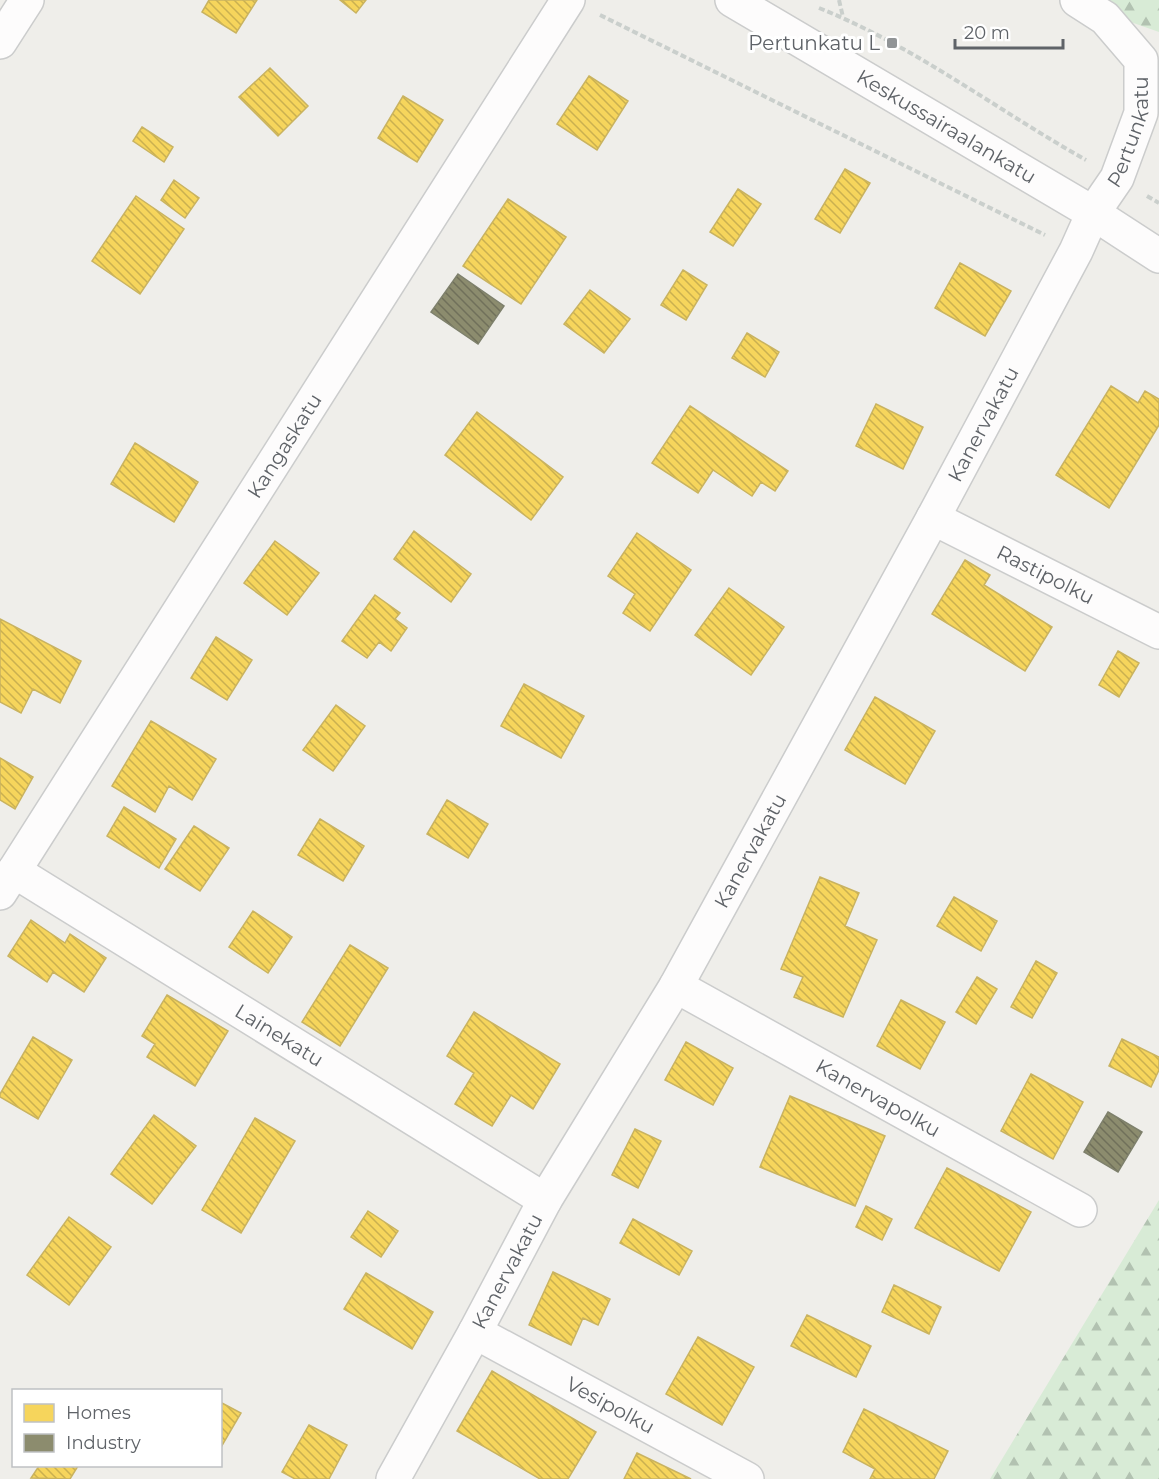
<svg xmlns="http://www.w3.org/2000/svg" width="1159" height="1479" font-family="Montserrat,sans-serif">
<defs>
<pattern id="forest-firs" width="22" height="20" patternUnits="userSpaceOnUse" patternTransform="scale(1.5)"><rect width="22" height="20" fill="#d8ebd6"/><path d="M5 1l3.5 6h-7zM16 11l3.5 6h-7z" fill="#b2c2b1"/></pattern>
<pattern id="homes-back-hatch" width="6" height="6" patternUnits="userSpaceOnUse" patternTransform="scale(1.5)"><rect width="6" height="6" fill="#f6d55c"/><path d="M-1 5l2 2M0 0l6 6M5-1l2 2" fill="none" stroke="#cab050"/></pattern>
<pattern id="industry-back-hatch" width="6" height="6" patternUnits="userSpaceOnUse" patternTransform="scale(1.5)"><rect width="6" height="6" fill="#8c8c6e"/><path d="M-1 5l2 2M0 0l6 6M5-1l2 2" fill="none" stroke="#70705a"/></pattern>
</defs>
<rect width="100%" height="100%" fill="#efeeea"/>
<!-- forest -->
<path fill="url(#forest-firs)" d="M 1096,0 L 1159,0 L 1159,32 L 1122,19 Z
M 1159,1200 L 1159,1479 L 990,1479 Z"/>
<!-- homes -->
<path fill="url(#homes-back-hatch)" stroke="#c9b360" stroke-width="1.5" d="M 209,0 L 257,0 L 236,33 L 202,12 Z
M 340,0 L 366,0 L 356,13 Z
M 270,68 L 308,106 L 278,136 L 239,97 Z
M 589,76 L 628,101 L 597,150 L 557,124 Z
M 403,96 L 443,120 L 417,162 L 378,138 Z
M 142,127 L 173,147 L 164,162 L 133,141 Z
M 845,169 L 870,183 L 840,233 L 815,219 Z
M 174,180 L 199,198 L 185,218 L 161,200 Z
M 738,189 L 761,204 L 733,246 L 710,232 Z
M 136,196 L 184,229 L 140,294 L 92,261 Z
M 508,199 L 566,237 L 521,304 L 463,266 Z
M 960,263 L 1011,291 L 985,336 L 935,308 Z
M 683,270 L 707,285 L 686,320 L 661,305 Z
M 590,290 L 630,319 L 604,353 L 564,324 Z
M 747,333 L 779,352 L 765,377 L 732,358 Z
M 1111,386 L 1138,403 L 1145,391 L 1159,399 L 1159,425 L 1109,508 L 1056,475 Z
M 876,404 L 923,427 L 903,469 L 856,446 Z
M 690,406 L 788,471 L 775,491 L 761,482 L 752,496 L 713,470 L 698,493 L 652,463 Z
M 477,412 L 563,477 L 531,520 L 445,455 Z
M 135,443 L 198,482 L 174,522 L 111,484 Z
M 414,531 L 471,574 L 451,602 L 394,559 Z
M 637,533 L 691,570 L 650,631 L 623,613 L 635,594 L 608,576 Z
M 275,541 L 319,573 L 287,615 L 244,583 Z
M 965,560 L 990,575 L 984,585 L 1052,627 L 1025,671 L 932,614 Z
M 729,588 L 784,627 L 751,675 L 695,635 Z
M 375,595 L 400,613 L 395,619 L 407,628 L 391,651 L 379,642 L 367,658 L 342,641 Z
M 0,619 L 81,661 L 60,703 L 33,689 L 21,713 L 0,702 Z
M 216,637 L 252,660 L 227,700 L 191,678 Z
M 1118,651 L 1139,663 L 1119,697 L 1099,685 Z
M 524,684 L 584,716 L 561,758 L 501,726 Z
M 875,697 L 935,731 L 905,784 L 845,750 Z
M 336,705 L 365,726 L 333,771 L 303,750 Z
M 151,721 L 216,759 L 192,800 L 169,786 L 155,812 L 112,786 Z
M 0,758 L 33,777 L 15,809 L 0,800 Z
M 447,800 L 488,824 L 468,858 L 427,834 Z
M 124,807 L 176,839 L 159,868 L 107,836 Z
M 320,819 L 364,846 L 343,881 L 298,855 Z
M 194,826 L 229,848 L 200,891 L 165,869 Z
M 820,877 L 859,893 L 845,926 L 877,940 L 843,1017 L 794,997 L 803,977 L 781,969 Z
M 954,897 L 997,921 L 981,951 L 937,926 Z
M 253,911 L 292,937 L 268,973 L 229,947 Z
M 31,920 L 65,943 L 70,934 L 106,958 L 84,992 L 53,972 L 47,982 L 8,956 Z
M 350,945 L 388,968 L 340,1046 L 302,1022 Z
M 1036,961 L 1057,973 L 1032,1018 L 1011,1007 Z
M 977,977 L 997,989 L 976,1024 L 956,1012 Z
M 167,995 L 228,1031 L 195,1086 L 147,1057 L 155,1044 L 142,1036 Z
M 901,1000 L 945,1022 L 920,1069 L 877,1046 Z
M 474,1012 L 560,1064 L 533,1109 L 511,1095 L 492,1126 L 455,1104 L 474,1073 L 447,1056 Z
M 33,1037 L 72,1060 L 38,1119 L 0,1097 L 0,1094 Z
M 1122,1039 L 1159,1057 L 1159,1070 L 1151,1087 L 1109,1066 Z
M 686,1042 L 733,1068 L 713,1105 L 665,1080 Z
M 1031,1074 L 1083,1102 L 1053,1159 L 1001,1131 Z
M 790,1096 L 885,1136 L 855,1206 L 760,1167 Z
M 154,1115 L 196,1146 L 152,1204 L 111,1174 Z
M 255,1118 L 295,1141 L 241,1233 L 202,1210 Z
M 635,1129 L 661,1141 L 638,1188 L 612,1175 Z
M 947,1168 L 1031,1212 L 999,1271 L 915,1228 Z
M 866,1206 L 892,1219 L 882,1240 L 856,1227 Z
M 368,1211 L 398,1231 L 381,1257 L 351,1237 Z
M 69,1217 L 111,1247 L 69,1305 L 27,1275 Z
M 633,1219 L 692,1251 L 679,1275 L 620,1243 Z
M 553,1272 L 610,1299 L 598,1325 L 583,1318 L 571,1345 L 529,1325 Z
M 366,1273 L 433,1312 L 412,1349 L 344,1309 Z
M 894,1285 L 941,1307 L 929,1334 L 882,1312 Z
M 807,1315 L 871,1346 L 856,1377 L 791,1346 Z
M 698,1337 L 754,1367 L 722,1425 L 666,1394 Z
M 492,1371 L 596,1432 L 568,1479 L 540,1479 L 457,1431 Z
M 220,1402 L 241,1413 L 220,1449 Z
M 864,1409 L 948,1451 L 934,1479 L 870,1479 L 875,1469 L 843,1452 Z
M 309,1425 L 347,1445 L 329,1479 L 295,1479 L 282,1472 Z
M 637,1453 L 691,1479 L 624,1479 Z
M 39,1466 L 78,1466 L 70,1479 L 31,1478 Z"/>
<!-- industry -->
<path fill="url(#industry-back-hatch)" stroke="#7e806c" stroke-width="1.5" d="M 458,274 L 504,306 L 478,344 L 431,312 Z
M 1108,1112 L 1142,1132 L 1118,1172 L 1084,1152 Z"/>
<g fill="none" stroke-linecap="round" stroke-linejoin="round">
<defs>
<g id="minor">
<path id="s1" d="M 732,0 L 1093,213 L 1159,256"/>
<path d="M 0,42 L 27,0"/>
<path id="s2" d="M 933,518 L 1159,632"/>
<path id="s3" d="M 14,871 L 545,1200"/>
<path id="s4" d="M 0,893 L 568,0"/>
<path id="s5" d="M 676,986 L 1080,1210"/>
<path id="s6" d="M 475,1332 L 747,1479"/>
<path id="s7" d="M 393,1479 L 475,1332 L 545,1200 L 676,986 L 933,518 L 1076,251 L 1093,213 L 1117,178 L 1141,113 L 1141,60 L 1105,18 L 1077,0"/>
</g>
</defs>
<!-- minor casing -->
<use href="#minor" stroke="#cbcccc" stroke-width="36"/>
<!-- path -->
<path stroke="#cacfcc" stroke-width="4" stroke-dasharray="6 3" stroke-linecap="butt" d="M 839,0 L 843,17
M 819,8 C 914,46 997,110 1086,160
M 600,15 L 1045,235
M 1147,196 L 1159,203"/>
<!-- minor -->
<use href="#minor" stroke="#fdfcfc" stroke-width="33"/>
</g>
<!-- markers -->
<rect fill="#919496" stroke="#fff" stroke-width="2" x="886" y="37" width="12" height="12" rx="3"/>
<g text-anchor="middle" stroke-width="6" stroke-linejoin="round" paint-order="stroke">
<!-- poi labels -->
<g font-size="20" fill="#5f6368" stroke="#fff" text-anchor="end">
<text x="880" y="50">Pertunkatu L</text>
</g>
<!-- street labels -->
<g font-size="20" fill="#5f6368" stroke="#fff">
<text dy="7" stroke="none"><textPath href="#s1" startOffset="249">Keskussairaalankatu</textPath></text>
<text dy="7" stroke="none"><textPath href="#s7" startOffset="1538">Pertunkatu</textPath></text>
<text dy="7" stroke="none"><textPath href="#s7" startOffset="1209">Kanervakatu</textPath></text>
<text dy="7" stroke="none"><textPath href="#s4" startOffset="530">Kangaskatu</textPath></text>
<text dy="7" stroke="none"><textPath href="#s2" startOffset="126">Rastipolku</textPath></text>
<text dy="7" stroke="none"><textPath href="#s7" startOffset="723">Kanervakatu</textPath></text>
<text dy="7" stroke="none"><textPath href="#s3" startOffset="312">Lainekatu</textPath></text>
<text dy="7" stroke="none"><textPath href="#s5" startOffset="231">Kanervapolku</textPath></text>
<text dy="7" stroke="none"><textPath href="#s7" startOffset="237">Kanervakatu</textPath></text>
<text dy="7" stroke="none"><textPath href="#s6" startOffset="154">Vesipolku</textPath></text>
</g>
</g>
<!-- legend -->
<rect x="12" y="1389" width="210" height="78" fill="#ffffff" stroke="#bfc1c3" stroke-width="1.5"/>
<rect x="24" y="1404" width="30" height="18" fill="#f6d55c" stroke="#bfc1c3" stroke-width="1.5"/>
<text x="66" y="1419" font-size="18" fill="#5f6368">Homes</text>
<rect x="24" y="1434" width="30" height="18" fill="#8c8c6e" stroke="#bfc1c3" stroke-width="1.5"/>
<text x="66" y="1449" font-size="18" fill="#5f6368">Industry</text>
<!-- scale -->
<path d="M955 39v9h108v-9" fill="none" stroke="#5f6368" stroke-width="3"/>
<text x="964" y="39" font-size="18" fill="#5f6368" stroke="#ffffff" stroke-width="4.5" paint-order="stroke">20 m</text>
</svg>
